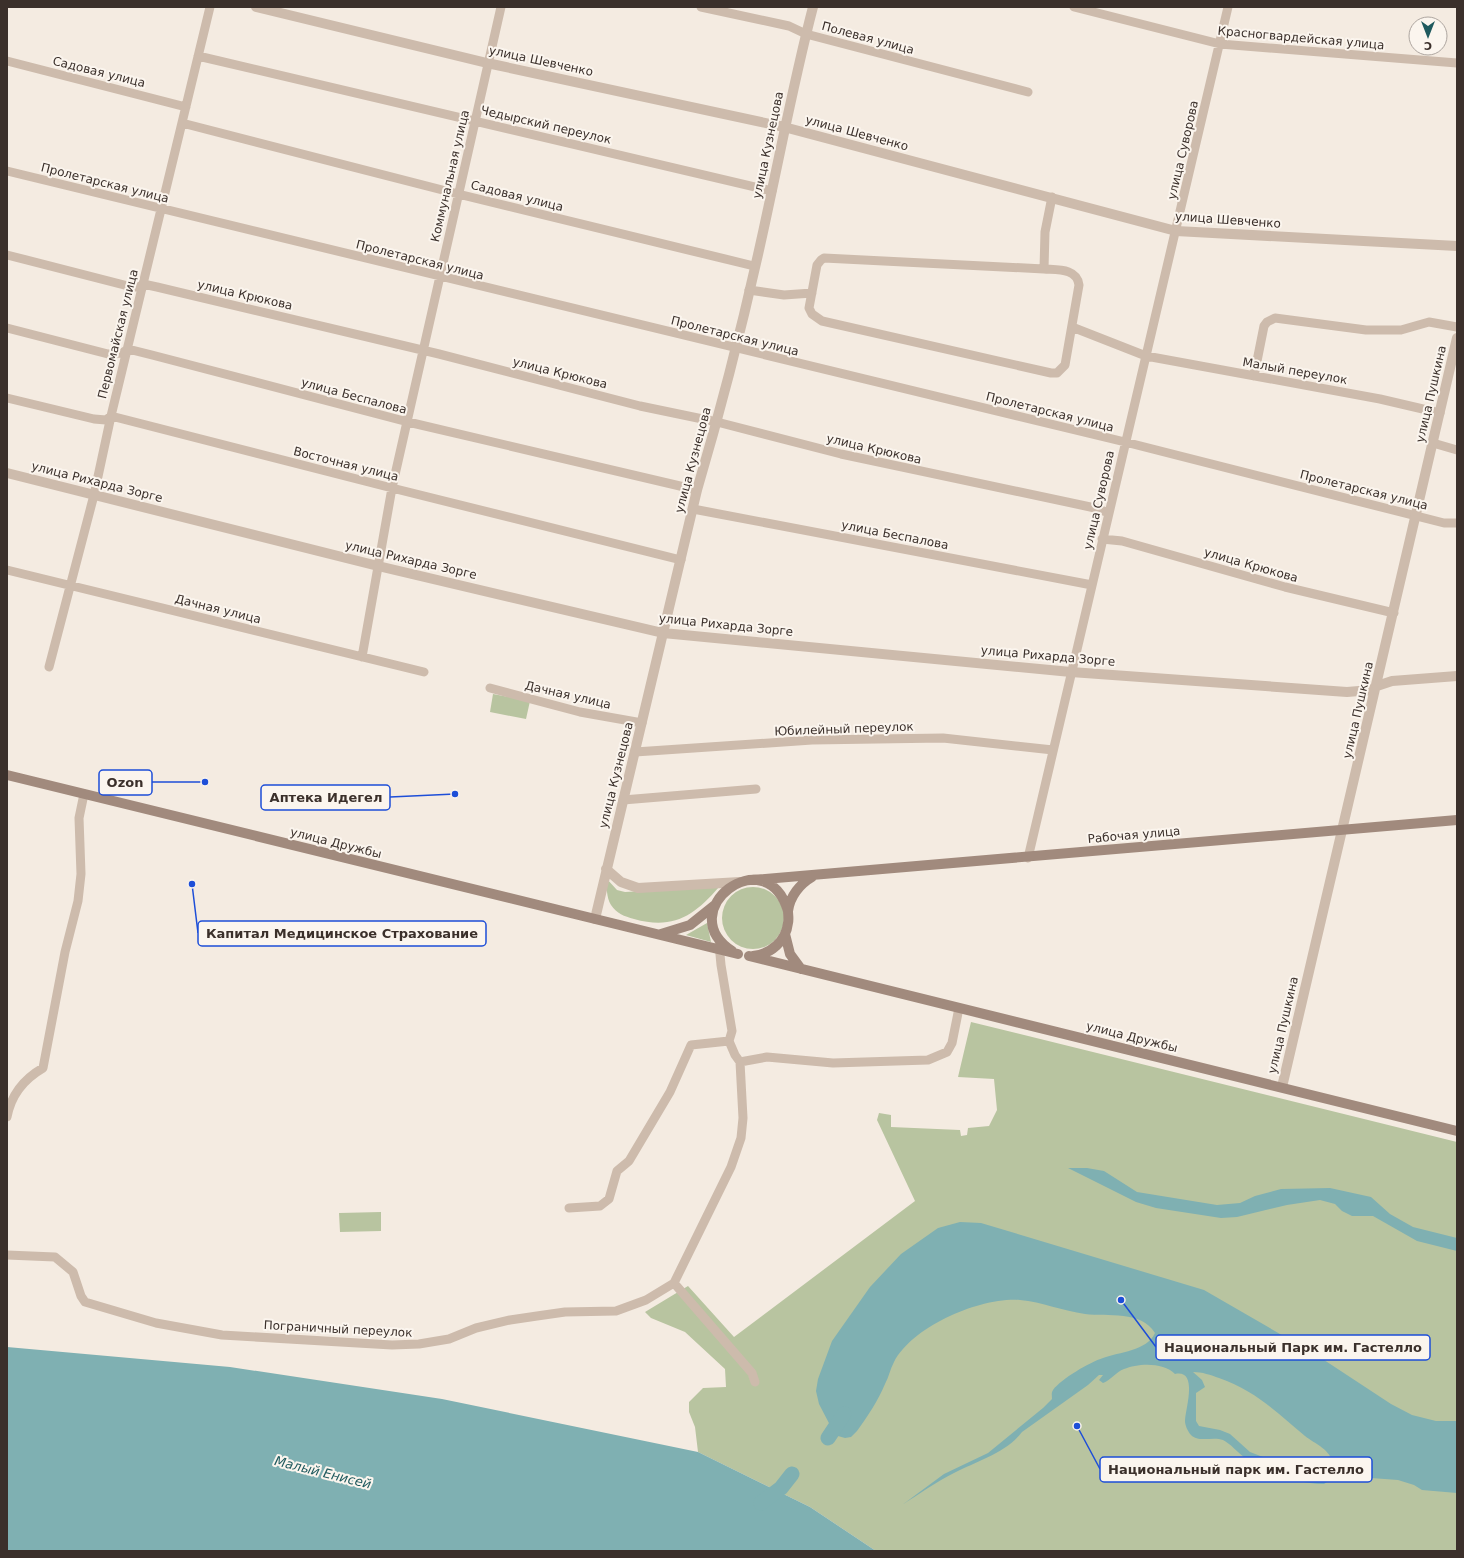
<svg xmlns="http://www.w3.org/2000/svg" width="1464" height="1558" font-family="'DejaVu Sans',sans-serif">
<rect width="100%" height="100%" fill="#f4ebe1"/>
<!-- green -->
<path fill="#b8c4a0" d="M 493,694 L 530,701 L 526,719 L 490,712 Z
M 606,878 L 617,890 L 625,892 L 719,887 C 694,916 673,930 634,919 C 624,916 617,914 611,905 C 606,897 607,887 606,878 Z
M722 918a31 31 0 1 1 62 0a31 31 0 1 1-62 0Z
M 707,923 L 711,942 L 686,935 Z
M 971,1022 L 1457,1142 L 1457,1551 L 876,1551 L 810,1507 L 698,1452 L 695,1427 L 689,1412 L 689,1402 L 703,1388 L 726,1387 L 725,1369 L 685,1332 L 651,1318 L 645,1312 L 688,1286 L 734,1337 L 915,1201 L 877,1120 L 879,1113 L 891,1115 L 891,1127 L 960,1130 L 961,1136 L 967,1135 L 968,1128 L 989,1126 L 997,1110 L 994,1079 L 958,1077 Z
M 381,1212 L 381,1231 L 340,1232 L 339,1213 Z"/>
<!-- water -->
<path fill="#7fb0b2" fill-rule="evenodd" d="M 1068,1168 L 1087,1168 L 1104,1171 L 1137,1192 L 1217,1205 L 1240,1203 L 1255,1196 L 1281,1189 L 1330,1188 L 1371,1197 L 1390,1214 L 1413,1227 L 1457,1238 L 1457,1251 L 1417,1241 L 1373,1216 L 1352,1216 L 1342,1211 L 1335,1204 L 1320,1200 L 1287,1205 L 1237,1217 L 1221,1218 L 1156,1208 L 1136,1202 Z
M 960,1222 L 981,1223 L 1204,1290 L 1318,1356 L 1391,1404 L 1412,1415 L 1436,1421 L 1457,1421 L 1457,1493 L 1422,1490 L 1414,1485 L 1398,1480 L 1344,1476 L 1338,1474 L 1324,1484 C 1300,1484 1279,1475 1258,1464 C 1253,1462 1248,1460 1244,1457 C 1237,1452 1231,1444 1223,1440 C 1213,1436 1199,1443 1191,1435 C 1188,1432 1185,1425 1185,1421 C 1185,1410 1199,1369 1175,1374 C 1164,1362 1138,1363 1124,1369 C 1116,1372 1111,1380 1103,1383 L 1099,1380 L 1103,1375 L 1099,1375 L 1088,1385 L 1022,1432 C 1006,1453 977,1461 954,1473 C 936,1482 919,1494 902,1505 L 944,1474 L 988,1453 L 1043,1408 L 1052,1399 C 1052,1396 1051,1393 1053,1390 C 1061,1379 1090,1362 1103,1358 C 1119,1352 1147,1351 1155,1333 C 1141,1310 1108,1317 1085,1314 C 1063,1311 1042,1302 1020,1300 C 980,1297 913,1326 894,1362 C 890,1369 889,1377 885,1384 C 878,1401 867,1417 857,1431 L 851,1437 L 845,1438 L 838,1436 L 832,1429 L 819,1404 L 816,1391 L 818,1379 L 832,1341 L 870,1287 L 901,1254 L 938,1228 ZM 1193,1372 C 1202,1372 1211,1375 1219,1378 C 1256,1391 1276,1412 1305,1436 C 1315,1444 1334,1451 1332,1466 L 1325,1472 L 1316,1474 L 1305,1473 L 1250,1452 L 1230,1434 L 1220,1430 L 1199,1426 L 1196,1421 L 1196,1393 L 1205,1387 L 1202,1380 Z
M 7,1347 L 230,1367 L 442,1399 L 698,1452 L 810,1507 L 876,1551 L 7,1551 Z"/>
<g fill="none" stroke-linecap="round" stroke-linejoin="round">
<!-- river -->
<path stroke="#7fb0b2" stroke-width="15" d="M 828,1438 L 844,1414
M 761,1503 L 781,1488 L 792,1474"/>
<!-- minor -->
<path stroke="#cdbbac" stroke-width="9" d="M 701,7 L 789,26 L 806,34 L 1028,92
M 1074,7 L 1220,44 L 1457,63
M 198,56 L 772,191
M 7,61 L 186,107
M 182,123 L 458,194 L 754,266
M 7,171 L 1125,442 L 1444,523 L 1457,523
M 7,255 L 132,287 L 139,287 L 143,284 L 157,287 L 439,354 L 640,406 L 717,422 L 841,454 L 1095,508 L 1109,513
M 1044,269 C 1057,270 1077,268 1079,285 L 1065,365 L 1057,373 L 1051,373 L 822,321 L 812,314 L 809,308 L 817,265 L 821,260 L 824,258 L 1044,269 L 1045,232 L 1052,197
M 749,290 L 784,295 L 812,293
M 1072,327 L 1146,356 L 1380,399 L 1440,413
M 7,328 L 108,354 L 122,353 L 128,349 L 152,355 L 408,422 L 697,490
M 1254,376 L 1264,326 L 1267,322 L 1275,318 L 1366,330 L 1401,330 L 1429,322 L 1457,327
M 7,398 L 94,419 L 106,420 L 111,416 L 392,488 L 681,560
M 1433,443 L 1457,450
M 693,509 L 1092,585
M 1102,539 L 1122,541 L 1285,587 L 1394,613
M 7,570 L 424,672
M 362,657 L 392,488 L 501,7
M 49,667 L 94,495 L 111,416 L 210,7
M 490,688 L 580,712 L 642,723
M 635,752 L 812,740 L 943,738 L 1053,750
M 623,800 L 756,789
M 1028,858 L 1228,7
M 719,944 L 721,965 L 732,1031 L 729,1041
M 740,1062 L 767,1057 L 833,1063 L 928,1060 L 947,1052 L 952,1043 L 959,1008
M 7,1117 C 11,1095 24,1079 43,1068 L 65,952 L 78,901 L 81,874 L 79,818 L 84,794
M 569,1208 L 600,1206 L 609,1199 L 617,1171 L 629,1161 L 670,1092 L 691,1045 L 729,1041
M 7,1255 L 55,1257 L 73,1272 L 81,1296 L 85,1302 L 156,1323 L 222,1335 L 392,1345 L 419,1344 L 449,1339 L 476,1328 L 510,1320 L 537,1316 L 565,1312 L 616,1311 L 646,1300 L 674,1283 L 731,1167 L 741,1138 L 743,1118 L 740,1062 L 735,1055 L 729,1041
M 674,1283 L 752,1373 L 755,1382"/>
<!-- tertiary -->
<path stroke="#cdbbac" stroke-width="10" d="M 256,7 L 487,63 L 784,127 L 1176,231 L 1457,246
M 7,473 L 378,566 L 663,633 L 1071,672 L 1347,692 L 1371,690 L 1377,686 L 1392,681 L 1457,676
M 606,869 L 621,882 L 638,888 L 740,882
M 595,919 L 697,490 C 726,392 751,291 772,190 C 785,129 797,68 813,7
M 1282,1087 L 1457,338"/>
<!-- secondary -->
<path stroke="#a18a7d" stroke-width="10" d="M 7,775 L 738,954
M 752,880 L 1457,820
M 661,934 L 690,925 L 715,905
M 785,934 L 790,954 L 801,969
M 732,951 C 671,911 766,838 788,911
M 749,956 L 1457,1131
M 753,956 C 771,954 786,941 788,923 C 789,919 788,915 788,911 C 790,896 800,884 812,877"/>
</g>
<g text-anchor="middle" stroke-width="4" stroke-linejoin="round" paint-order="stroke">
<!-- street labels -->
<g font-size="12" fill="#3b302b" stroke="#fbf5ee">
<text transform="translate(868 38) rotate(15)" y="4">Полевая улица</text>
<text transform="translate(1301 38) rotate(5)" y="4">Красногвардейская улица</text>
<text transform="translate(541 61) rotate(12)" y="4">улица Шевченко</text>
<text transform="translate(99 72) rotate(14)" y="4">Садовая улица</text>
<text transform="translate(546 125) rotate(13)" y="4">Чедырский переулок</text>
<text transform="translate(857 133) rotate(15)" y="4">улица Шевченко</text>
<text transform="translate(768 145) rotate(-78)" y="4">улица Кузнецова</text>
<text transform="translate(1183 150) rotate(-77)" y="4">улица Суворова</text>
<text transform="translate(450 176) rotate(-77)" y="4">Коммунальная улица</text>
<text transform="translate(105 183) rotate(14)" y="4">Пролетарская улица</text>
<text transform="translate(517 196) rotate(14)" y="4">Садовая улица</text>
<text transform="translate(1228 220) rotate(4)" y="4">улица Шевченко</text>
<text transform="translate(420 260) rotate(14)" y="4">Пролетарская улица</text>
<text transform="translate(245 295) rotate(13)" y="4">улица Крюкова</text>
<text transform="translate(118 334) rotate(-76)" y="4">Первомайская улица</text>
<text transform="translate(735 336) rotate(14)" y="4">Пролетарская улица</text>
<text transform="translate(1295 371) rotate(10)" y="4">Малый переулок</text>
<text transform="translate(560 373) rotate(14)" y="4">улица Крюкова</text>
<text transform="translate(1431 394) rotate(-77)" y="4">улица Пушкина</text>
<text transform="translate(354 396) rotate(15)" y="4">улица Беспалова</text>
<text transform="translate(1050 412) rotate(14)" y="4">Пролетарская улица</text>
<text transform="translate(874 449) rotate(13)" y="4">улица Крюкова</text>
<text transform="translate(693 460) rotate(-75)" y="4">улица Кузнецова</text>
<text transform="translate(346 464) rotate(14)" y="4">Восточная улица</text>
<text transform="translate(97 482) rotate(14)" y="4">улица Рихарда Зорге</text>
<text transform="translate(1364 490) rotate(14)" y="4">Пролетарская улица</text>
<text transform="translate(1099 500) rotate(-77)" y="4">улица Суворова</text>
<text transform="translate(895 535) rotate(11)" y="4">улица Беспалова</text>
<text transform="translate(411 560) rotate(13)" y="4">улица Рихарда Зорге</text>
<text transform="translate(1251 565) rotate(16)" y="4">улица Крюкова</text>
<text transform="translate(218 609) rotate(14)" y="4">Дачная улица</text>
<text transform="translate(726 625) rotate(6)" y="4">улица Рихарда Зорге</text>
<text transform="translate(1048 656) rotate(5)" y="4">улица Рихарда Зорге</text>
<text transform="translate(568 695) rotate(13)" y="4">Дачная улица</text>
<text transform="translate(1358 710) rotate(-77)" y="4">улица Пушкина</text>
<text transform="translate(844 729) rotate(-2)" y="4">Юбилейный переулок</text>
<text transform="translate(616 775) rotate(-76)" y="4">улица Кузнецова</text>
<text transform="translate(1134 835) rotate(-5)" y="4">Рабочая улица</text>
<text transform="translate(336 843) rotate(14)" y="4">улица Дружбы</text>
<text transform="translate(1283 1025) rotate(-77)" y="4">улица Пушкина</text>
<text transform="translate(1132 1037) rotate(14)" y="4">улица Дружбы</text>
<text transform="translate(338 1329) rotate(3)" y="4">Пограничный переулок</text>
</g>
<!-- water labels -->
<g font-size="13" font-style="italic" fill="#1f5a5e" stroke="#fbf5ee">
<text transform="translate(323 1472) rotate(14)" y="5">Малый Енисей</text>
</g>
</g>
<!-- callouts -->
<path fill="none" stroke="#1d4ed8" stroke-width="1.5" d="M205 782L152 782M455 794L390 797M192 884L198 933M1121 1300L1156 1347M1077 1426L1100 1469"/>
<g fill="#1d4ed8" stroke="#fbf5ee" stroke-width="1.5">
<circle cx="205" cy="782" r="4"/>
<circle cx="455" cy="794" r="4"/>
<circle cx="192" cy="884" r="4"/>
<circle cx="1121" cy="1300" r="4"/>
<circle cx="1077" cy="1426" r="4"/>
</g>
<g fill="#fbf5ee" stroke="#1d4ed8" stroke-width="1.5">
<rect x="99" y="770" width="53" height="25" rx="4"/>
<rect x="261" y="785" width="129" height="25" rx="4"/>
<rect x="198" y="921" width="288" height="25" rx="4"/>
<rect x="1156" y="1335" width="274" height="25" rx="4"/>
<rect x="1100" y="1457" width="272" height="25" rx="4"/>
</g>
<g font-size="13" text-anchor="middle" font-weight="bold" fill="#3b302b">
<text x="125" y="787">Ozon</text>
<text x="326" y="802">Аптека Идегел</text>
<text x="342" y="938">Капитал Медицинское Страхование</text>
<text x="1293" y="1352">Национальный Парк им. Гастелло</text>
<text x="1236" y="1474">Национальный парк им. Гастелло</text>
</g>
<!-- border -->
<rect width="1464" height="1558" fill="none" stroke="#3b302b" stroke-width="16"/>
<!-- north arrow -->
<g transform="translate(1428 36) rotate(180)"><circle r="19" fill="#fbf5ee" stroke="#aea6a0"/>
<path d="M0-3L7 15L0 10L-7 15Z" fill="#1f5a5e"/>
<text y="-6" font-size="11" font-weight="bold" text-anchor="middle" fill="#3b302b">С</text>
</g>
</svg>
